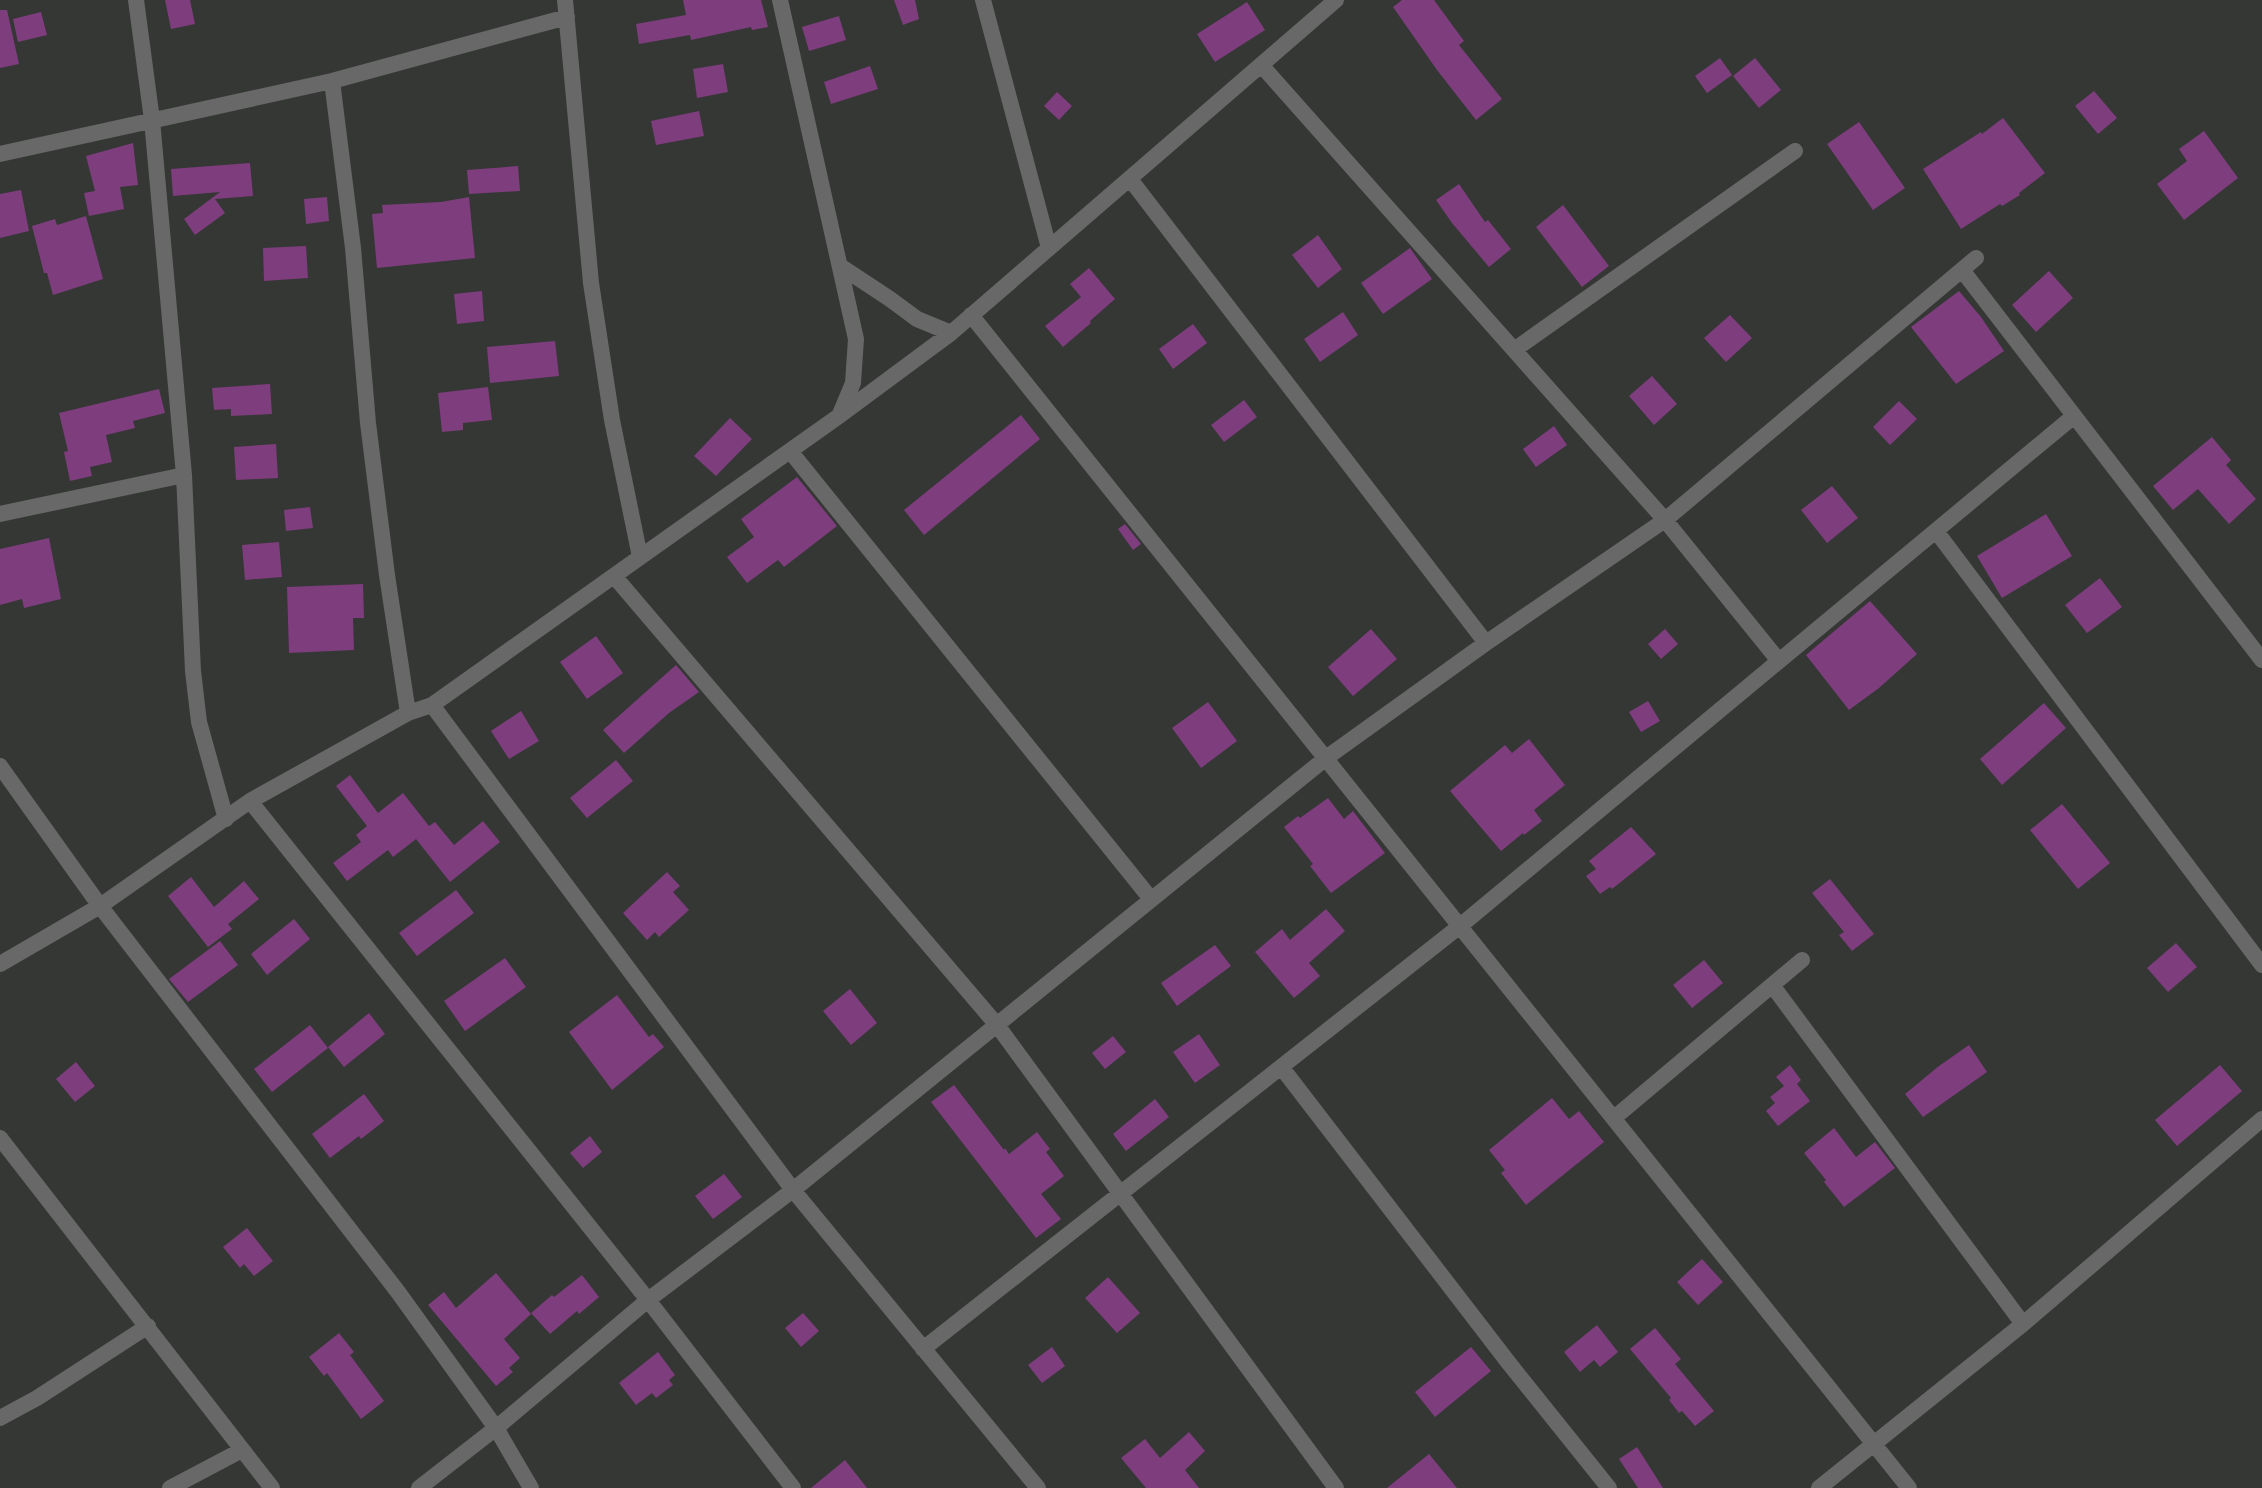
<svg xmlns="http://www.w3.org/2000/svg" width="2262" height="1488" font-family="'DejaVu Sans',sans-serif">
<rect width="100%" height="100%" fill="#353735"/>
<!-- building -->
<path fill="#7e3d7d" d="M 165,0 L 190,0 L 195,24 L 171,29 Z
M 683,0 L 761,0 L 768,27 L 752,30 L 751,27 L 691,40 L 690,35 L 639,44 L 636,24 L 686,15 Z
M 894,0 L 915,0 L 919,19 L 903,25 Z
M 1402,0 L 1434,0 L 1464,41 L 1459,45 L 1502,99 L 1476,120 L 1437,70 L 1393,7 Z
M 1247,2 L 1265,30 L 1215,62 L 1197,34 Z
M 0,10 L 7,10 L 19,64 L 0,68 Z
M 41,12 L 47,35 L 18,42 L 13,19 Z
M 839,16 L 846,40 L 809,51 L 802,27 Z
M 1720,58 L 1732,75 L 1707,93 L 1695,76 Z
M 1755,58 L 1781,90 L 1759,108 L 1733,76 Z
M 723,64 L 728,92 L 697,98 L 693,69 Z
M 870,66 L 878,89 L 831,104 L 824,82 Z
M 2094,91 L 2117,118 L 2098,134 L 2075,106 Z
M 1057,92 L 1072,106 L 1059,120 L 1044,106 Z
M 699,111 L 704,136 L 656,145 L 651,121 Z
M 2003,118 L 2045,173 L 2019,193 L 2020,195 L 2002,206 L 2000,204 L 1961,229 L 1923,169 L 1981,132 L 1982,134 Z
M 1859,122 L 1905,188 L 1873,210 L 1827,144 Z
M 2204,131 L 2238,178 L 2184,220 L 2157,184 L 2187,161 L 2179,149 Z
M 133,143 L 138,185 L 120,187 L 124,209 L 89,216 L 84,193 L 95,191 L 86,156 Z
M 250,163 L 253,196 L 215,199 L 225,213 L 195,235 L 184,219 L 220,192 L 173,196 L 171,169 Z
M 518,166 L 520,191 L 469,194 L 467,170 Z
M 1459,184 L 1485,222 L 1488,220 L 1511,249 L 1489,267 L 1452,223 L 1436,200 Z
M 21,190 L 29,231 L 0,238 L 0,194 Z
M 327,197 L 329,221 L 306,224 L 304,199 Z
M 469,197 L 475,258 L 377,268 L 372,214 L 383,213 L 382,205 L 441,202 Z
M 1563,205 L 1609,266 L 1582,287 L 1536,227 Z
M 86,216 L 103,279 L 53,295 L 47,273 L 44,273 L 32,226 L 55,219 L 57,225 Z
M 1318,235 L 1342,269 L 1318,288 L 1292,255 Z
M 306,246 L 308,278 L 264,281 L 263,248 Z
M 1410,248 L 1432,279 L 1383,314 L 1361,283 Z
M 1089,268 L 1115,299 L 1090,321 L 1091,323 L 1063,347 L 1045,326 L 1081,297 L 1070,284 Z
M 2049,271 L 2073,298 L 2036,332 L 2012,305 Z
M 482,291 L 484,321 L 457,324 L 454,294 Z
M 1959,291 L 1981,317 L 2004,351 L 1956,384 L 1911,327 Z
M 1343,312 L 1358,335 L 1320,362 L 1304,339 Z
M 1730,315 L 1752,338 L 1726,362 L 1704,338 Z
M 1193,324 L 1207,343 L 1173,369 L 1159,349 Z
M 555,341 L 559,376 L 490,383 L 487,347 Z
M 1652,376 L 1677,404 L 1654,425 L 1629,396 Z
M 270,384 L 272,414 L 231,416 L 231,409 L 214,410 L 212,388 Z
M 488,387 L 492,420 L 463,423 L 463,430 L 442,432 L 438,393 Z
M 159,389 L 165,413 L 133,421 L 135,428 L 106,435 L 112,462 L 90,467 L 92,476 L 70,481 L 64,452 L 68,451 L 59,413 Z
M 1244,400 L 1257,417 L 1224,442 L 1211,425 Z
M 1899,401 L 1917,419 L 1890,445 L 1873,427 Z
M 1021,415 L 1040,439 L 924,535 L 904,510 Z
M 730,418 L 752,439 L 716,476 L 694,456 Z
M 1554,426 L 1567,445 L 1536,467 L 1523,449 Z
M 2212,437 L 2231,460 L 2226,465 L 2256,499 L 2229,524 L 2198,489 L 2173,510 L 2153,486 Z
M 276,444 L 278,478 L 236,480 L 234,447 Z
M 797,477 L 837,526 L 784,567 L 778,560 L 747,583 L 727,557 L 754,537 L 741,519 Z
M 1832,486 L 1858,518 L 1827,543 L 1801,510 Z
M 310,507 L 313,528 L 286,531 L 284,510 Z
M 2046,514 L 2072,556 L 2002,598 L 1977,556 Z
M 1125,524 L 1141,544 L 1133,550 L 1118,529 Z
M 49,538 L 61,599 L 24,608 L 22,599 L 0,605 L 0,549 Z
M 279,542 L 282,577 L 245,580 L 242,545 Z
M 2100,578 L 2122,607 L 2087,633 L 2065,605 Z
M 363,584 L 364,618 L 353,618 L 354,650 L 289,653 L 287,587 Z
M 1870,601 L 1917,654 L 1879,688 L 1849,710 L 1806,655 Z
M 1371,629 L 1397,659 L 1353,696 L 1328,667 Z
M 1665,629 L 1678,644 L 1661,659 L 1648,644 Z
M 596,636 L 623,673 L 587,699 L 560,662 Z
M 676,665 L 699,692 L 669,713 L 624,753 L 603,730 Z
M 1648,701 L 1660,721 L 1641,732 L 1629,712 Z
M 1208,702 L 1237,741 L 1201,768 L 1172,728 Z
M 2044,703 L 2066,728 L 2002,785 L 1980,759 Z
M 521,711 L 539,741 L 509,759 L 491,731 Z
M 1529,739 L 1565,785 L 1534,810 L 1542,821 L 1524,835 L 1523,833 L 1501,851 L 1450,791 L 1505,745 L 1512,753 Z
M 616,760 L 633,781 L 587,818 L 570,798 Z
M 350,775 L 378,813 L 403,793 L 429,826 L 435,822 L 454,845 L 483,821 L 500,842 L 450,882 L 416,839 L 393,857 L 388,850 L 347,881 L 333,863 L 361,842 L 356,835 L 367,826 L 336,786 Z
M 1328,798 L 1344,819 L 1353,811 L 1385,853 L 1331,893 L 1310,866 L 1313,864 L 1284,827 L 1298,816 L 1300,818 Z
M 2062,804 L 2110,863 L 2078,889 L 2030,830 Z
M 1631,827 L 1656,854 L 1612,889 L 1610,887 L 1600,894 L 1586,876 L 1596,869 L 1589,861 Z
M 667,872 L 680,886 L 673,892 L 689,910 L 659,937 L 655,932 L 647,940 L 623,913 Z
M 191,877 L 214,907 L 244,881 L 259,899 L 228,924 L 232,929 L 208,947 L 168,896 Z
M 1830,879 L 1874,934 L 1852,951 L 1839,935 L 1844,932 L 1812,893 Z
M 456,890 L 474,913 L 417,956 L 399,933 Z
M 1326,909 L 1345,931 L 1309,963 L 1320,976 L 1294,998 L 1255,952 L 1282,929 L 1290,940 Z
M 294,919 L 310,939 L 267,975 L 251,954 Z
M 220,941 L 238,965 L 188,1002 L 169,979 Z
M 2176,943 L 2197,967 L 2168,992 L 2147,968 Z
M 1215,945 L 1231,966 L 1177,1006 L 1161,983 Z
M 505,958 L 526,987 L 465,1031 L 444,1001 Z
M 1704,960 L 1723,983 L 1692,1008 L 1673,985 Z
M 850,989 L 877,1023 L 851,1045 L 823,1011 Z
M 617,995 L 649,1037 L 653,1034 L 664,1047 L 612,1090 L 569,1032 Z
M 369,1013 L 385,1034 L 344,1067 L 328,1047 Z
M 310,1025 L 328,1048 L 272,1092 L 254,1069 Z
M 1199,1034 L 1220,1065 L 1195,1083 L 1173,1052 Z
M 1113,1036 L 1126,1052 L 1105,1069 L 1092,1053 Z
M 1969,1045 L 1987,1072 L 1923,1117 L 1905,1094 L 1939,1066 Z
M 76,1062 L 95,1086 L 75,1102 L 56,1079 Z
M 1790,1065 L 1801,1080 L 1797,1084 L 1810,1101 L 1778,1126 L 1766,1111 L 1775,1103 L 1770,1097 L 1784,1086 L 1776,1077 Z
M 2220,1065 L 2242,1091 L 2177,1146 L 2155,1120 Z
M 954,1085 L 1004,1150 L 1005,1148 L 1009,1154 L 1037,1132 L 1050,1149 L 1046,1152 L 1064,1176 L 1041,1194 L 1061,1219 L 1036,1238 L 931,1102 Z
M 364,1094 L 384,1121 L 361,1139 L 359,1136 L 330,1158 L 312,1134 Z
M 1552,1098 L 1569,1119 L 1579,1111 L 1604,1142 L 1526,1205 L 1501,1173 L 1505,1170 L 1489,1150 Z
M 1155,1099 L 1169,1117 L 1126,1151 L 1113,1134 Z
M 1834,1128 L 1856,1157 L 1875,1142 L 1895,1168 L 1844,1207 L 1824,1182 L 1826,1180 L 1804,1153 Z
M 590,1136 L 602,1152 L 583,1168 L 570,1153 Z
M 724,1174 L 742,1197 L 713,1219 L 695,1196 Z
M 247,1228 L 273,1261 L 254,1276 L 244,1264 L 240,1268 L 223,1247 Z
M 1702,1259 L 1723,1282 L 1698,1305 L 1677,1282 Z
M 496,1273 L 531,1314 L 504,1339 L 520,1358 L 509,1368 L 513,1372 L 496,1386 L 428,1305 L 444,1292 L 456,1308 Z
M 582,1275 L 599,1297 L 579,1314 L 577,1311 L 550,1334 L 531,1313 L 552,1295 L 554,1297 Z
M 1108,1277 L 1140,1313 L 1117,1333 L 1085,1298 Z
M 803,1313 L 819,1331 L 801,1347 L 785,1328 Z
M 1597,1325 L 1618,1352 L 1600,1367 L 1594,1360 L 1580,1372 L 1564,1352 Z
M 1655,1328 L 1681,1359 L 1675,1364 L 1714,1411 L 1695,1426 L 1682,1411 L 1679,1413 L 1669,1400 L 1671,1398 L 1630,1349 Z
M 339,1333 L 354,1352 L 350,1355 L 384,1401 L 361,1419 L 327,1373 L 324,1376 L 309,1357 Z
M 1052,1347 L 1065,1366 L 1042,1383 L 1028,1365 Z
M 1471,1347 L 1491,1371 L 1435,1417 L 1415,1392 Z
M 658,1352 L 675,1375 L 669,1380 L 673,1385 L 656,1398 L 652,1393 L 636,1405 L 619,1383 Z
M 1189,1432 L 1205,1451 L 1185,1470 L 1199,1488 L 1146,1488 L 1121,1458 L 1145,1439 L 1160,1458 Z
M 1637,1447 L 1663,1488 L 1638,1488 L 1619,1459 Z
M 1429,1454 L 1457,1488 L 1387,1488 Z
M 845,1460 L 867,1488 L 811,1488 Z"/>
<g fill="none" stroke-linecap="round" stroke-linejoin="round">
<!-- minor -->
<path stroke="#676867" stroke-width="16" d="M 136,0 L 152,120 L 184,475 L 193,671 L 199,722 L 226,819
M 565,0 L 591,283 L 612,420 L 640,557
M 780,0 L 856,339 L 853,383 L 840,414
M 983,0 L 1049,248
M 1262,66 L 1665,520 L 1779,661
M 332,81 L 353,248 L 368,423 L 387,575 L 408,713
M 0,154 L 332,81 L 567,17
M 1130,179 L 1486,643
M 840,266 L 890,299 L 917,319 L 951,333
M 1962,270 L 2262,660
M 971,315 L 1909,1488
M 1514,350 L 1795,151
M 790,451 L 1151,899
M 0,514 L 184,475
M 1936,531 L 2262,965
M 614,576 L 997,1025 L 1336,1488
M 432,705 L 793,1190 L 1038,1488
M 0,766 L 100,906 L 398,1292 L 496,1428 L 531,1488
M 250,801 L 648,1300 L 793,1488
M 0,964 L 100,906 L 250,801 L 408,713 L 432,705 L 839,416 L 951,333 L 1336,0
M 1772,985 L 2023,1324
M 1282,1068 L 1508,1362 L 1609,1488
M 1614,1118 L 1802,960
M 0,1138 L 272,1488
M 923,1349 L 1460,926 L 2074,416
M 0,1418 L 37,1398 L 148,1326
M 170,1488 L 242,1450
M 419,1488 L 496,1428 L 648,1300 L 793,1190 L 1326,758 L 1486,643 L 1665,520 L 1976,258
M 1819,1488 L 2023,1324 L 2262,1119"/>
</g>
</svg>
